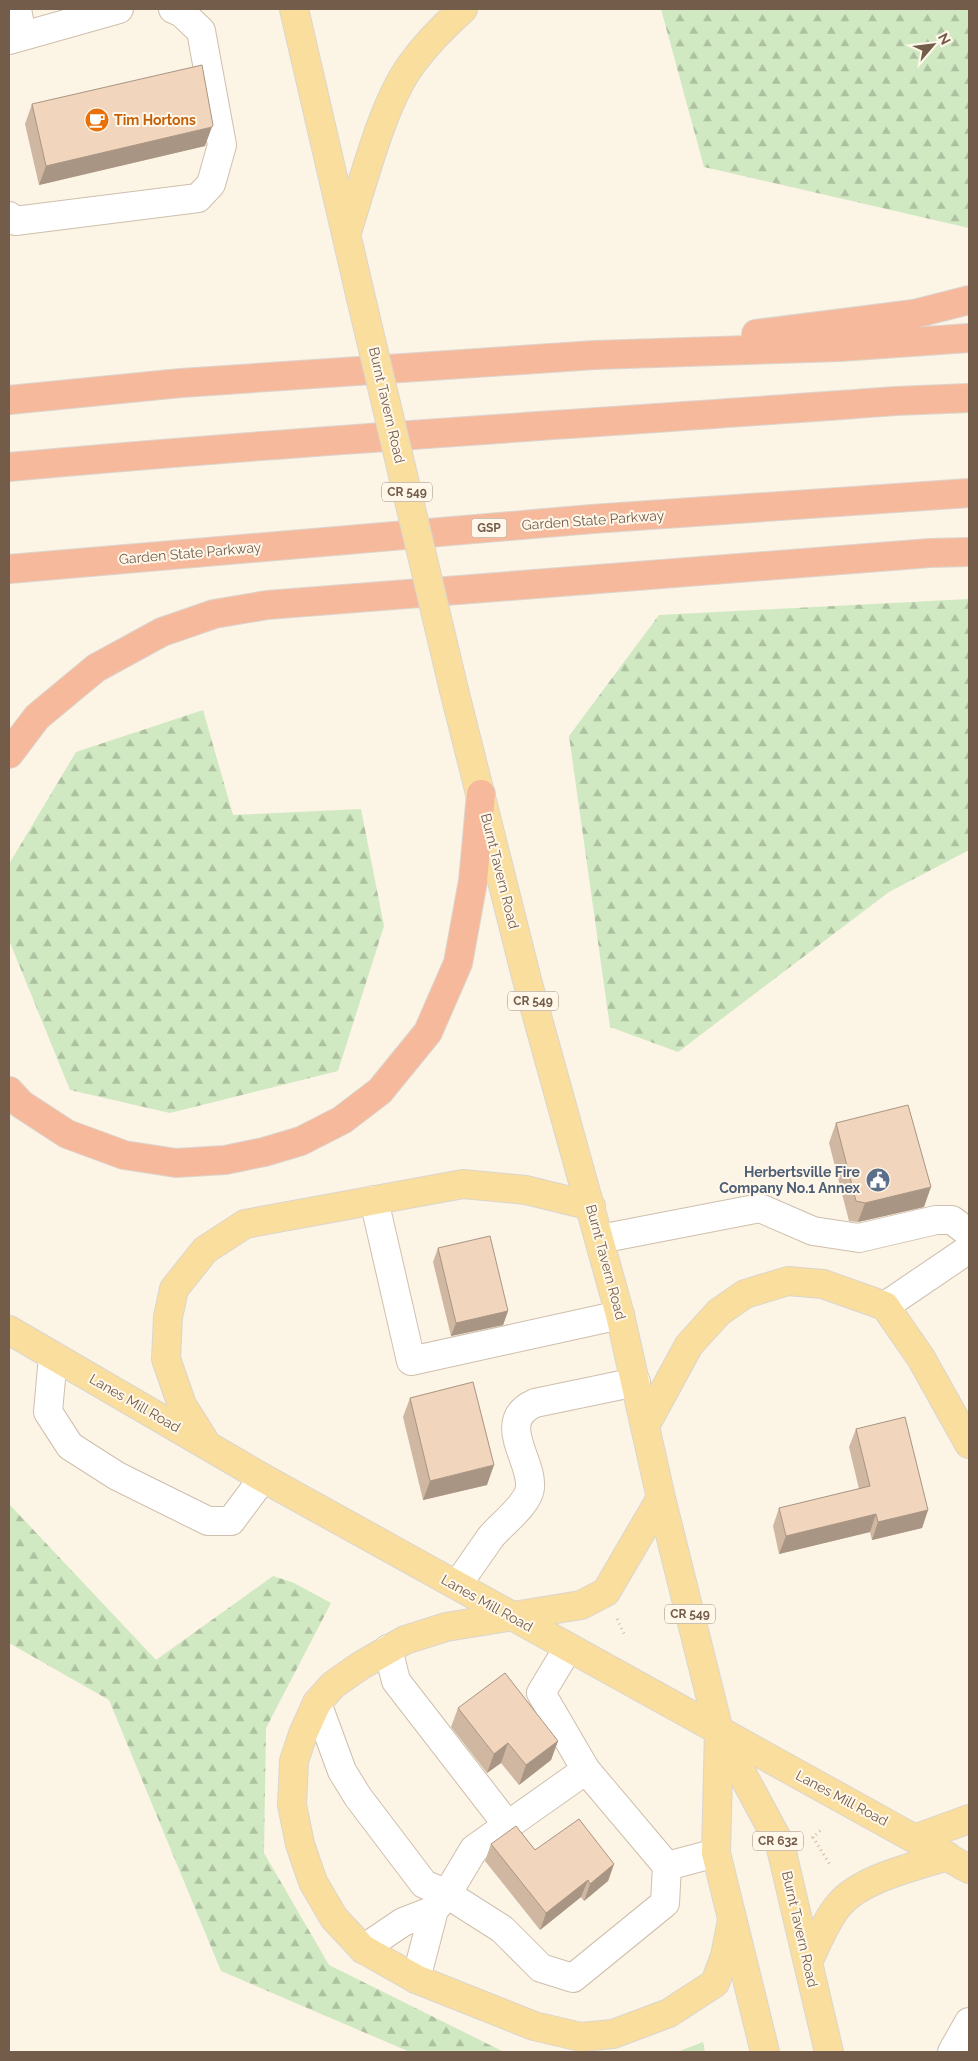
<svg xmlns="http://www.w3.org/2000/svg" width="978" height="2061" font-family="Raleway,sans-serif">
<defs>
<pattern id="forest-firs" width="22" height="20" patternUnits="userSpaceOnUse" patternTransform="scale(1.25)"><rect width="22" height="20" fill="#d0e9c2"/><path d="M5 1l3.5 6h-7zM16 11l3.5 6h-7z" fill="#adc0a0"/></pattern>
</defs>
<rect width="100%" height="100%" fill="#fcf4e4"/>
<!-- forest -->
<path fill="url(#forest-firs)" d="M 661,9 L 969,9 L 969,228 L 704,167 Z
M 969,599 L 969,850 L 889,892 L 678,1052 L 610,1027 L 569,736 L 659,615 Z
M 203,710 L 233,815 L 361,809 L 384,926 L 338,1071 L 170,1113 L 70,1090 L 9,940 L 9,864 L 76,752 Z
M 9,1504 L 156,1660 L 273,1576 L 294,1583 L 331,1603 L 266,1728 L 264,1853 L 329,1965 L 504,2052 L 410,2052 L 221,1971 L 109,1700 L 9,1643 Z
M 703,2042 L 705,2052 L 677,2052 Z"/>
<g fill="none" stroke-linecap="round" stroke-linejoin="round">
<defs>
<path id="minor" d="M 17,9 L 22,36
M 9,40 L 119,9
M 9,216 L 15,221 L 198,198 L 211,184 L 222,145 L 201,31 L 182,13 L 173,9
M 374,1200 L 411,1361 L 620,1315
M 600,1239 L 760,1208 L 813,1231 L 859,1238 L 936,1220 L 952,1220 L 969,1233
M 885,1306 L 969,1249
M 53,1356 L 48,1412 L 70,1446 L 117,1476 L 208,1521 L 231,1521 L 263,1478
M 457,1585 C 468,1570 479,1554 490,1538 C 500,1525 528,1505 530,1488 C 533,1460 494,1421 535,1403 L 636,1382
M 568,1648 L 541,1693 L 586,1770 L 667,1866
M 388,1649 L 396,1681 L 509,1827
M 317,1703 L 342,1771 L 358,1797 L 424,1884 L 447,1894 L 474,1849 L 586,1770
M 434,1910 L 447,1894 L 502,1929 L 541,1968 L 573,1978 L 665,1903 L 667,1866 L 716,1853
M 363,1949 L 403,1922 L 434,1910 L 416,1979
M 952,2052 L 969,2022"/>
<path id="major" d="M 294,9 L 360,294
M 347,232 C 363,183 382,105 411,65 C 426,44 444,26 463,9
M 454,690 L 527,980 L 620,1315 L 661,1498 L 719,1731 L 780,1844 L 829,2052
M 9,1330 L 263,1478 L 969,1869
M 646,1424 L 689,1345 L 719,1312 L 745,1294 L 788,1281 L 823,1284 L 885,1306 L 921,1358 L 969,1444
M 204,1440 L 182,1405 L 166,1359 L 168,1317 L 174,1289 L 205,1250 L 245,1224 L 463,1184 L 526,1190 L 591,1206
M 661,1498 L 606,1592 L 581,1605 L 446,1627 L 405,1640 L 360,1666 L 333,1685 L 317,1703 L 303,1734 L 294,1761 L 292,1805 L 300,1844 L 313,1882 L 334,1918 L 363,1949 L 416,1979 L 534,2026 L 581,2037 L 613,2034 L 669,2013 L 715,1983 L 725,1956 L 732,1920
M 719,1732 L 716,1853 L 765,2052
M 917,1838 L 969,1819
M 808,1962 C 817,1944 826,1920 839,1905 C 861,1878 915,1867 947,1856"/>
<path id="highway" d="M 756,334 L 914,314 L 969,300
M 9,400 L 181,383 L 595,355 L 840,347 L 969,338
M 9,467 C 304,440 600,423 896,401 L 969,398
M 9,569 L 592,519 L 969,493
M 9,754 L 37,717 L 96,668 L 162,632 L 214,614 L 267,605 L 930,553 L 969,552
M 9,1091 L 21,1104 L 67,1134 L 124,1155 L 176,1163 L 225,1160 L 264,1152 L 301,1141 L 342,1120 L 380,1091 L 428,1032 L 458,963 L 473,881 L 481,794"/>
</defs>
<!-- minor casing -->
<use href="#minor" stroke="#cfbfad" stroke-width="30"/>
<!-- major casing -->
<use href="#major" stroke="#dbd5d0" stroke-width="30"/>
<!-- highway casing -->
<use href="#highway" stroke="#dbd5d0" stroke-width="30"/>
<!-- path -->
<path stroke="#d6b89f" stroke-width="3" stroke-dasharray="1 4" stroke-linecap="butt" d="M 617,1619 L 625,1636
M 813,1837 L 830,1865
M 812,1838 L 821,1830"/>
<!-- minor -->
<use href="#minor" stroke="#fff" stroke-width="28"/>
<!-- major -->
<use href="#major" stroke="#fade9d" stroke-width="28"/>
<!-- highway -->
<use href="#highway" stroke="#f6b99b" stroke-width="28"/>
<defs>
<path id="major-bridge" d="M 360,294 L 454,690"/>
</defs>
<!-- major-bridge casing -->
<use href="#major-bridge" stroke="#dbd5d0" stroke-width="30" stroke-linecap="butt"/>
<!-- major-bridge -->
<use href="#major-bridge" stroke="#fade9d" stroke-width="28"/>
</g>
<!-- wall -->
<path fill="#cfb7a2" d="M 32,104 L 205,146 L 39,185 L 25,124 Z
M 836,1123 L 924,1207 L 858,1222 L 849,1221 L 829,1143 Z
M 438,1248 L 508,1311 L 503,1325 L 451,1336 L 433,1262 Z
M 410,1398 L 487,1485 L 423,1500 L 403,1417 Z
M 856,1429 L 928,1510 L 922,1528 L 872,1540 L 870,1532 L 779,1554 L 773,1526 L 779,1508 L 859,1489 L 849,1447 Z
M 458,1708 L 558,1741 L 551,1760 L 519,1785 L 501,1763 L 487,1773 L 451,1727 Z
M 491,1844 L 535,1850 L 614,1864 L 608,1881 L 584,1901 L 581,1897 L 540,1930 L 485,1861 Z"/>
<!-- shaded-wall -->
<path fill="#a99584" d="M 212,127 L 205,146 L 39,185 L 46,166 Z
M 931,1187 L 924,1207 L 858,1222 L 865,1203 Z
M 508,1311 L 503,1325 L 451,1336 L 456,1323 Z
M 494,1465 L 487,1485 L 423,1500 L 430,1481 Z
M 928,1510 L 922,1528 L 872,1540 L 878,1522 Z
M 876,1514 L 870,1532 L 779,1554 L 786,1536 Z
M 558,1741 L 551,1760 L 519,1785 L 526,1765 Z
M 508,1743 L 501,1763 L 487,1773 L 494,1754 Z
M 614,1864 L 608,1881 L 584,1901 L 590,1884 Z
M 588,1880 L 581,1897 L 540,1930 L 546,1913 Z"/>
<!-- building -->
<path fill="#f1d5bc" stroke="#a99584" d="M 202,65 L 213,125 L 212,127 L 46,166 L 32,104 Z
M 908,1105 L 931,1187 L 865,1203 L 856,1201 L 836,1123 Z
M 490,1236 L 508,1311 L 456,1323 L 438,1248 Z
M 473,1382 L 494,1465 L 430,1481 L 410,1398 Z
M 905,1417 L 928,1510 L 878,1522 L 876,1514 L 786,1536 L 779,1508 L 870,1486 L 856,1429 Z
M 505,1673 L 558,1741 L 526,1765 L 508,1743 L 494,1754 L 458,1708 Z
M 579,1819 L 614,1864 L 590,1884 L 588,1880 L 546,1913 L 491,1844 L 516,1826 L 535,1850 Z"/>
<!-- icons -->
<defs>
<symbol id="cafe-disc" viewBox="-11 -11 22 22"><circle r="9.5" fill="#e8710a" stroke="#fff8ea"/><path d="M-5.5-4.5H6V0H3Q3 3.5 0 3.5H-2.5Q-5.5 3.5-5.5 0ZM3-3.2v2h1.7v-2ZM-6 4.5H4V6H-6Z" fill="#fff"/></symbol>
<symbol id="civic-disc" viewBox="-11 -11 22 22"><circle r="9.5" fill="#5c6f8a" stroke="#fff8ea"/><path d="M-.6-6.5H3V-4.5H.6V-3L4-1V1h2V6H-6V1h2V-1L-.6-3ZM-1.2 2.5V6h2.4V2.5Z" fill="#fff"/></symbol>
</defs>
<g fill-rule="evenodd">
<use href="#cafe-disc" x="83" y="106" width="28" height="28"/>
<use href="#civic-disc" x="864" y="1166" width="28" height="28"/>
</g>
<g text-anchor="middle" stroke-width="4" stroke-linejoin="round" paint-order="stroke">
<!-- shield labels -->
<g fill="#fff8ea" stroke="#9e8b7a" stroke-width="1">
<rect x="382" y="482.5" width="50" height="19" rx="4"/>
<rect x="471.5" y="518.5" width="35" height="19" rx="4"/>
<rect x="508" y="991.5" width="50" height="19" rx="4"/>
<rect x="665" y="1604.5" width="50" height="19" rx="4"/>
<rect x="753" y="1831.5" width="50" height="19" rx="4"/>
</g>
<g font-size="12" font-weight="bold" fill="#745c4a">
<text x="407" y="496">CR 549</text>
<text x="489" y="532">GSP</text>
<text x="533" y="1005">CR 549</text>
<text x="690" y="1618">CR 549</text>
<text x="778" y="1845">CR 632</text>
</g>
<!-- food labels -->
<g font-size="14" font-weight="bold" fill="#c56008" stroke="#fff8ea" text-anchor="start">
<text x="114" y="125">Tim Hortons</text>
</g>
<!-- street labels -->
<g font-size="14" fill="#745c4a" stroke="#fff8ea">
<text transform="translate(387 405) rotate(77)" y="5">Burnt Tavern Road</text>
<text transform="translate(593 520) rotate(-4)" y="5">Garden State Parkway</text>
<text transform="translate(190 553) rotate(-5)" y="5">Garden State Parkway</text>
<text transform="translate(500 871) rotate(76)" y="5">Burnt Tavern Road</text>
<text transform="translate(606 1262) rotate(75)" y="5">Burnt Tavern Road</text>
<text transform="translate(135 1403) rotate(30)" y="5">Lanes Mill Road</text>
<text transform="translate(487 1603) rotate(29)" y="5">Lanes Mill Road</text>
<text transform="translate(842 1798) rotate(28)" y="5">Lanes Mill Road</text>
<text transform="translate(800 1929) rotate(77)" y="5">Burnt Tavern Road</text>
</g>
<!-- service labels -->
<g font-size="14" font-weight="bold" fill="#4e5e75" stroke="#fff8ea" text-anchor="end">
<text x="860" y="1177">Herbertsville Fire<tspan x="860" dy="16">Company No.1 Annex</tspan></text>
</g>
</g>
<!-- border -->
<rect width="978" height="2061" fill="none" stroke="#745c4a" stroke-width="20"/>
<!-- north arrow -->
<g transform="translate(933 45) rotate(62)" stroke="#fff8ea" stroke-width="4" paint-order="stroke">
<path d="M0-4L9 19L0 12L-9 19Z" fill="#745c4a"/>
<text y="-8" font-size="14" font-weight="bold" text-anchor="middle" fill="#745c4a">N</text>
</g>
</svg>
